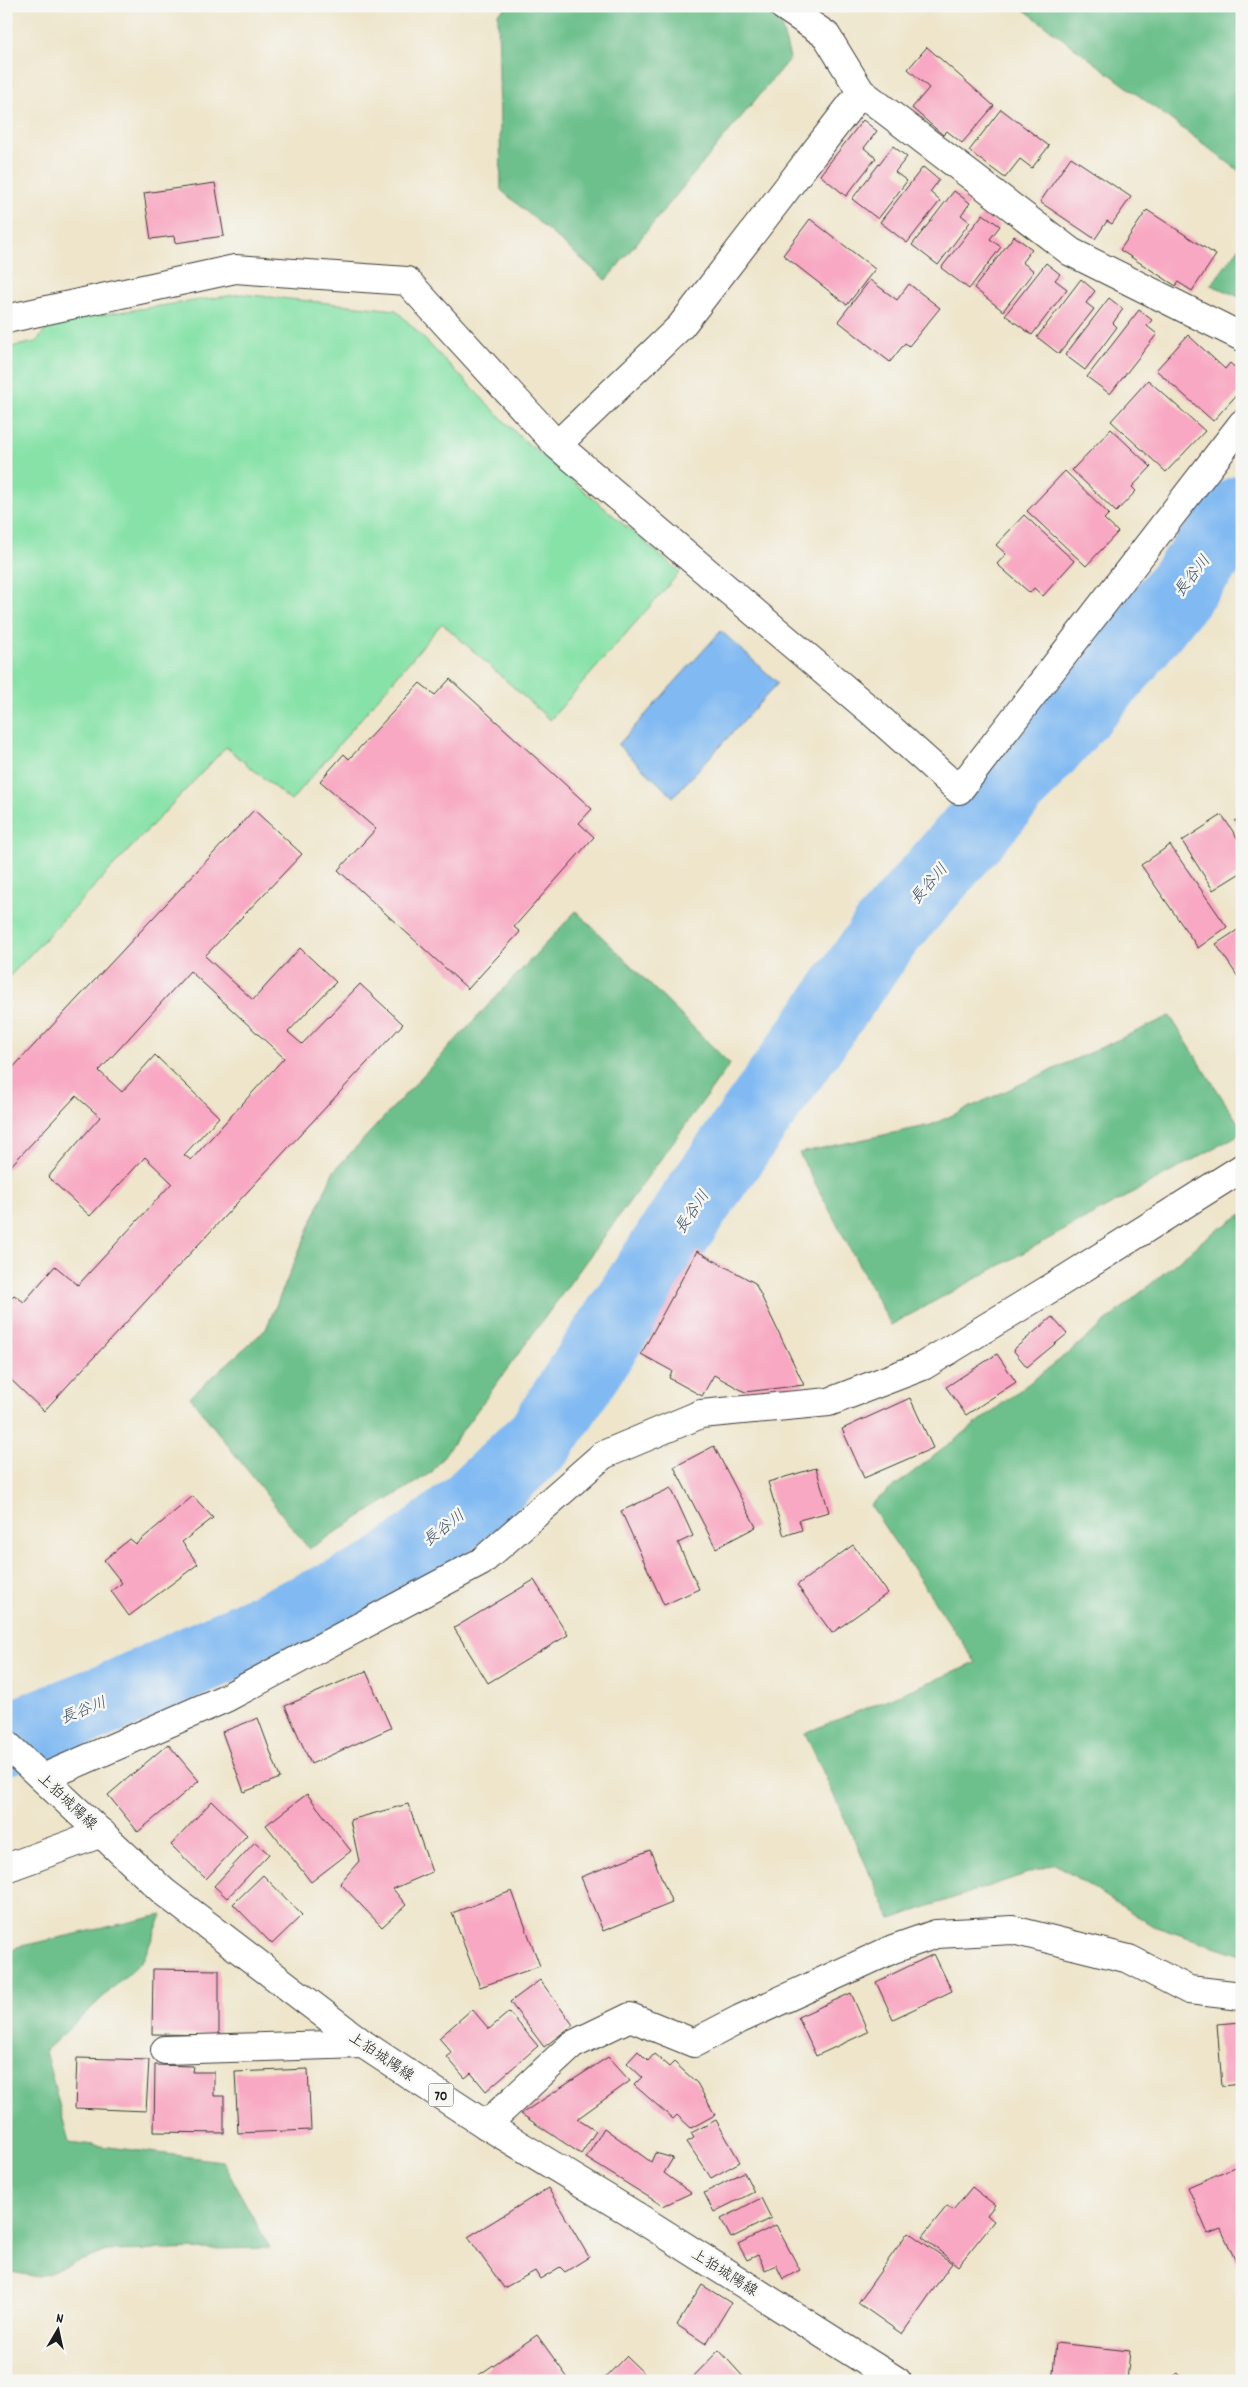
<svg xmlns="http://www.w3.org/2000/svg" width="1248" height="2387" font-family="Dekko,'Klee One',sans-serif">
<rect width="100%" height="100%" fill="#f6f6f2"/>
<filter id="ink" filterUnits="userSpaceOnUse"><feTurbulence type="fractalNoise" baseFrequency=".02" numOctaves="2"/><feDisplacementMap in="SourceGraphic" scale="10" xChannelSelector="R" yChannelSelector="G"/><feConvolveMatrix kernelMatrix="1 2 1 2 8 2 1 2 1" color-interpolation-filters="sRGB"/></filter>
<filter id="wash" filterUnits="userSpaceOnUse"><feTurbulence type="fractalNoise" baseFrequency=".0096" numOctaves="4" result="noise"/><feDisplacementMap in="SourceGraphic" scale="20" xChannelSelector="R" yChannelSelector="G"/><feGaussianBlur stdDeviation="1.12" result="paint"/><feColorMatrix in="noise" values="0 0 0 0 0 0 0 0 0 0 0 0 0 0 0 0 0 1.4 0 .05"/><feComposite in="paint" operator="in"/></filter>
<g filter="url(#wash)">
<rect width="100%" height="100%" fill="#eee5cb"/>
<!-- green -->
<path fill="#87e2a8" stroke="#527f62" d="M 241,294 L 396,310 L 517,434 L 680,572 L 550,720 L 442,623 L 291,801 L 226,747 L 6,980 L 6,348 L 36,342 L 52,322 Z"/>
<!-- forest -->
<path fill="#6dc08c" stroke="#446e54" d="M 509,6 L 776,6 L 790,58 L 606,280 L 501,190 L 498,13 Z
M 1019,6 L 1242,6 L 1242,173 Z
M 1242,244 L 1242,298 L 1211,285 Z
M 576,911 L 730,1064 L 432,1472 L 309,1549 L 190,1397 L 266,1329 L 333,1172 Z
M 1170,1016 L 1242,1129 L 1242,1133 L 891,1325 L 799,1153 L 931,1125 Z
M 1242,1214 L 1242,1955 L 1153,1926 L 1055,1864 L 891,1919 L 805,1733 L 976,1663 L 870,1505 L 1067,1354 L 1207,1237 Z
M 162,1915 L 143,1960 L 45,2051 L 69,2142 L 222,2161 L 270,2248 L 106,2251 L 39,2277 L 6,2271 L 6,1960 L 17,1947 Z"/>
<!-- water -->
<path fill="#81baf2" stroke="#4e6b87" d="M 721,631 L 778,683 L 673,797 L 618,745 Z"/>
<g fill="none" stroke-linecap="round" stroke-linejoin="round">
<!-- river -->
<path stroke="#81baf2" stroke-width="72" d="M 6,1739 L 121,1694 L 381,1576 L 465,1510 L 541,1438 L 701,1194 L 888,930 L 1123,660 L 1242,511"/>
</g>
<g id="blocks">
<!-- building -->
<path fill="#f8a8c2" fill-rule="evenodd" d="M 927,47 L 994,106 L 962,143 L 947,131 L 943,135 L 912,108 L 929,88 L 908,69 Z
M 1001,109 L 1049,146 L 1032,168 L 1020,159 L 1005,178 L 969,151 Z
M 863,120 L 877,131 L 864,148 L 876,158 L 846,196 L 820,175 Z
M 893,146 L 907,157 L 895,172 L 907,181 L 878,219 L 852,199 Z
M 1071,157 L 1131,197 L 1112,224 L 1107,221 L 1095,239 L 1040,202 Z
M 923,167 L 939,180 L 930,192 L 940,201 L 907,243 L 880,222 Z
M 215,183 L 224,236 L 175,243 L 174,236 L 151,239 L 144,193 Z
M 954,191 L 970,203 L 961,215 L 970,222 L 938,265 L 912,245 Z
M 1147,210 L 1216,255 L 1192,291 L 1178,282 L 1176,286 L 1120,250 Z
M 983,214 L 1000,226 L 990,239 L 1001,247 L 969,289 L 941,268 Z
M 810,219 L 875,269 L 847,305 L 783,255 Z
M 1014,236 L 1032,249 L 1022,262 L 1034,271 L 1003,311 L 974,288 Z
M 1046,263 L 1060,274 L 1055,280 L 1067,289 L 1032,335 L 1005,315 Z
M 1081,279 L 1095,291 L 1086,303 L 1094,309 L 1059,354 L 1037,337 Z
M 870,280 L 897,300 L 909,284 L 940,308 L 909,346 L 905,343 L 890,362 L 838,321 Z
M 1109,298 L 1123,309 L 1113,323 L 1117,327 L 1085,370 L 1065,355 Z
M 1139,310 L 1152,320 L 1147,326 L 1157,334 L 1110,394 L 1087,377 Z
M 1188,335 L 1225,369 L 1230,363 L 1242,374 L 1242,389 L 1213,421 L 1156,370 Z
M 1148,380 L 1205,431 L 1166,472 L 1111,421 Z
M 1111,429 L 1151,467 L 1132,487 L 1136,491 L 1116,512 L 1072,470 Z
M 1065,471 L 1109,514 L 1104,519 L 1118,532 L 1086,566 L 1027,511 Z
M 1024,515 L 1074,561 L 1043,596 L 1034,588 L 1030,593 L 997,564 L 1006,554 L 996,545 Z
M 450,679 L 592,809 L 579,823 L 594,837 L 514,927 L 520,932 L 468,989 L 338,870 L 376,829 L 320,781 L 344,754 L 349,759 L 420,683 L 435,695 Z
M 254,810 L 302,854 L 205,956 L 253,1000 L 300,948 L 336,982 L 288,1032 L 302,1044 L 360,984 L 403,1024 L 44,1411 L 6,1375 L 6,1303 L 14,1295 L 24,1302 L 55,1266 L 78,1285 L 172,1183 L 145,1157 L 90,1216 L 48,1177 L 100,1117 L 76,1096 L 6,1171 L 6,1075 ZM 190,971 L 284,1058 L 191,1160 L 184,1155 L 219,1117 L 155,1055 L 122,1092 L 99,1071 Z
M 1222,815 L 1242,845 L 1242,872 L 1213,890 L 1182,841 Z
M 1242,816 L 1242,831 L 1235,821 Z
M 1170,845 L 1227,927 L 1198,948 L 1141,865 Z
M 1242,927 L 1242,983 L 1216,944 Z
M 697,1251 L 755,1283 L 804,1385 L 745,1392 L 714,1375 L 702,1396 L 669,1378 L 672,1371 L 641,1354 Z
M 1052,1317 L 1067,1334 L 1027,1367 L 1013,1350 Z
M 997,1354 L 1016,1382 L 966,1415 L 946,1387 Z
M 910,1398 L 933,1448 L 864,1478 L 842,1429 Z
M 714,1446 L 756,1527 L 716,1548 L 674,1467 Z
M 816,1468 L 829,1512 L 799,1520 L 802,1530 L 784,1536 L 768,1482 Z
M 671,1488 L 693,1536 L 678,1543 L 699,1589 L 664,1605 L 621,1511 Z
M 193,1496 L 213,1518 L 182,1542 L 198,1564 L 129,1616 L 111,1591 L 122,1583 L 104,1560 L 130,1539 L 136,1544 Z
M 853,1545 L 888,1593 L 832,1633 L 797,1585 Z
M 534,1580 L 568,1635 L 488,1683 L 454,1628 Z
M 366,1671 L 391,1728 L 311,1764 L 285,1706 Z
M 258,1718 L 280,1778 L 244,1792 L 222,1732 Z
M 168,1744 L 199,1781 L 138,1832 L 108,1795 Z
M 307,1794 L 351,1851 L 311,1882 L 266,1825 Z
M 212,1801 L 247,1835 L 206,1879 L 171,1845 Z
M 408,1804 L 432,1872 L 393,1889 L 406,1905 L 382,1927 L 340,1883 L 359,1861 L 350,1820 Z
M 255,1842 L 269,1854 L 227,1898 L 214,1886 Z
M 650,1850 L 672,1903 L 603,1931 L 581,1877 Z
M 263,1875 L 302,1915 L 272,1944 L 233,1904 Z
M 512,1891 L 540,1966 L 480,1987 L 452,1913 Z
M 934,1954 L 952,1991 L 893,2019 L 876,1982 Z
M 153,1969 L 219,1970 L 219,2035 L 152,2034 Z
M 540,1980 L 573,2025 L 544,2047 L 510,2002 Z
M 851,1993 L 868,2032 L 816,2056 L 798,2017 Z
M 472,2009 L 489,2029 L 509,2012 L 538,2046 L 486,2091 L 471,2073 L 465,2078 L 447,2057 L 452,2053 L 439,2038 Z
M 1242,2022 L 1242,2084 L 1222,2086 L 1217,2024 Z
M 638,2051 L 648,2061 L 654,2054 L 669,2067 L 674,2062 L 697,2083 L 715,2115 L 691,2128 L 677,2115 L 673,2119 L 634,2085 L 642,2077 L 627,2063 Z
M 608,2057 L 630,2081 L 577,2119 L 596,2131 L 581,2154 L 521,2114 Z
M 77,2058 L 149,2060 L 146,2111 L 75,2108 Z
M 155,2065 L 193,2066 L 192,2072 L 214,2072 L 214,2096 L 224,2096 L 224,2133 L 154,2132 Z
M 308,2069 L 311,2130 L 238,2133 L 235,2072 Z
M 1235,2087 L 1242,2087 L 1242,2137 L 1239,2137 Z
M 716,2120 L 740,2162 L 711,2178 L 687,2142 L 694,2138 L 691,2133 Z
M 604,2128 L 651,2162 L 655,2153 L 673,2158 L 664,2173 L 691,2193 L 663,2206 L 586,2158 Z
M 1239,2165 L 1242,2171 L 1242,2275 L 1221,2229 L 1208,2234 L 1188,2187 Z
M 744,2172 L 754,2192 L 714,2212 L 704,2193 Z
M 972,2187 L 995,2205 L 987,2215 L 994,2221 L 958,2266 L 922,2237 L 947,2206 L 953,2210 Z
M 548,2188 L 589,2257 L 565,2272 L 560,2267 L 540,2279 L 535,2271 L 504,2288 L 468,2237 Z
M 761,2198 L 771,2218 L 731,2238 L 721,2219 Z
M 776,2225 L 800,2270 L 783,2279 L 776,2265 L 765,2270 L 758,2255 L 747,2260 L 738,2244 Z
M 908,2232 L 952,2263 L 902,2334 L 858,2303 Z
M 702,2285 L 731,2303 L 706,2344 L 677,2325 Z
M 537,2335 L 570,2381 L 470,2381 Z
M 1056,2343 L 1130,2351 L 1127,2381 L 1052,2381 Z
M 719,2350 L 747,2381 L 689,2381 Z
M 626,2356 L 652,2381 L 602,2381 Z
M 1178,2373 L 1184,2381 L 1168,2381 Z"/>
</g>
</g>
<g filter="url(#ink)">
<use href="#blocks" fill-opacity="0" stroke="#3c3a36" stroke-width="1"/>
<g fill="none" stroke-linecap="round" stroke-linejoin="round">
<defs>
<path id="minor" d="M 783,6 L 826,35 L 861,92 L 1071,252 L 1242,337
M 6,319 L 235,269 L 407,281 L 557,445 L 871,711 L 959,790 L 1242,424
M 557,445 L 681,326 L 861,92
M 43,1778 L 226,1698 L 481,1562 L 603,1455 L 701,1414 L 829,1402 L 923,1366 L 1056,1285 L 1242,1168
M 6,1868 L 102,1833
M 165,2050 L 363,2044
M 486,2125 L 572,2045 L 630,2017 L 694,2043 L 740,2019 L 893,1949 L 936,1934 L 1013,1930 L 1129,1959 L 1189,1990 L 1242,1996"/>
<path id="major" d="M 6,1744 L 164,1892 L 363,2044 L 486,2125 L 638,2217 L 897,2381"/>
</defs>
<!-- minor casing -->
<use href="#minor" stroke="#3c3a36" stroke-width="30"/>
<!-- major casing -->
<use href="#major" stroke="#3c3a36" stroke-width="30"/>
<!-- minor -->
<use href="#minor" stroke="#fff" stroke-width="28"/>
<!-- major -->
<use href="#major" stroke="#fff" stroke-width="28"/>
</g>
</g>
<g text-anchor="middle" stroke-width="5" stroke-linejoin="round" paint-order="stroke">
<!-- shield labels -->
<rect fill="#f6f6f2" stroke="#5d5d5c" stroke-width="1" x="428.5" y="2083.5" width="25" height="23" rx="4"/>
<g font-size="14" font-weight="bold" fill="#1c1c1c">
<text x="441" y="2100">70</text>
</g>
<!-- street labels -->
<g font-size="15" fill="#1c1c1c" stroke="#f6f6f2">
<text transform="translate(68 1801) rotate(43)" y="5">上狛城陽線</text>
<text transform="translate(382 2056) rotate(34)" y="5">上狛城陽線</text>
<text transform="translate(725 2272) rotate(32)" y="5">上狛城陽線</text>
</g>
<!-- water labels -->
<g font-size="16" font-style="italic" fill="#3f5367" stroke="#f6f6f2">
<text transform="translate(1191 575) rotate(-52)" y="6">長谷川</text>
<text transform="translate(928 883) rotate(-49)" y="6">長谷川</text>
<text transform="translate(691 1211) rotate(-56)" y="6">長谷川</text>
<text transform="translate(443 1527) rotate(-38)" y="6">長谷川</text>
<text transform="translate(83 1709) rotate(-21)" y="6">長谷川</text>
</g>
</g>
<!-- margin -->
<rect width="1248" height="2387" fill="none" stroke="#f6f6f2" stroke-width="25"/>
<!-- north arrow -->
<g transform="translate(58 2330) rotate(9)" stroke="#f6f6f2" stroke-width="4" paint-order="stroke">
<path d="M0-4L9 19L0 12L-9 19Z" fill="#1c1c1c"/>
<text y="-8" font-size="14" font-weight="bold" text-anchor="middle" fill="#1c1c1c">N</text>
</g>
</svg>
